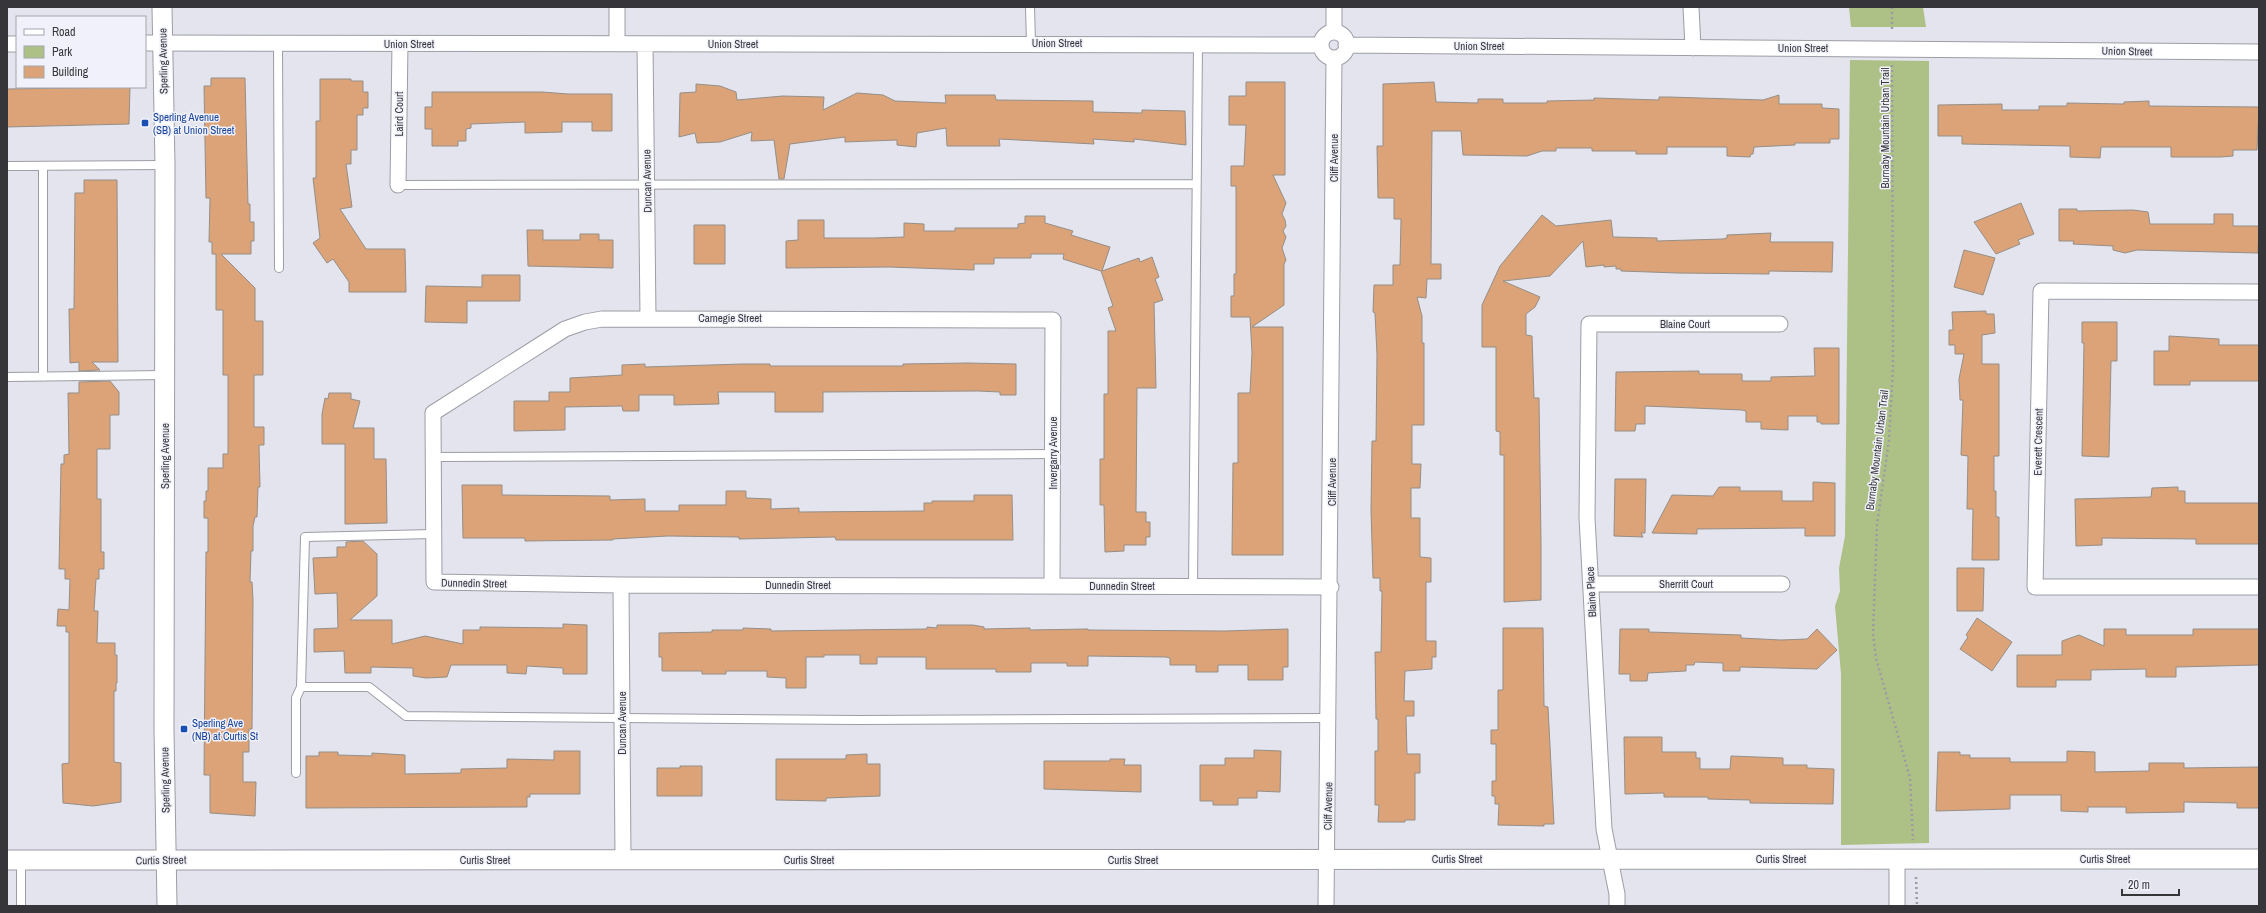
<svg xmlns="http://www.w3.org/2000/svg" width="2266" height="913" font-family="'Archivo Narrow',sans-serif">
<rect width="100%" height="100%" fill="#e3e4ed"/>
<!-- green -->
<path fill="#adc186" d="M 1849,7 L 1923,7 L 1926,27 L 1851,27 Z
M 1850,60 L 1929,61 L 1929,843 L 1841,845 L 1841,674 L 1835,606 L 1840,591 L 1839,568 L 1845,536 Z"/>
<!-- building -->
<path fill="#dba377" stroke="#958e88" d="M 211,78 L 245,78 L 248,204 L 250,204 L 250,222 L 254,222 L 254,241 L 251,241 L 251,254 L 221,254 L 255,288 L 255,321 L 263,321 L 263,375 L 254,375 L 254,427 L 264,427 L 264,445 L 259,445 L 260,487 L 258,487 L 257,517 L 255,517 L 253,526 L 253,551 L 251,551 L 250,582 L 252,582 L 253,600 L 252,729 L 249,729 L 249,752 L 243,752 L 243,782 L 256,782 L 255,816 L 210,813 L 210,775 L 204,775 L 206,552 L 208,552 L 208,518 L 204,518 L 204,501 L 206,501 L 206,491 L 208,491 L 208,468 L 223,468 L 223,454 L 228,454 L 228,375 L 223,375 L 223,310 L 216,310 L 216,254 L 212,254 L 212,242 L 209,242 L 210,198 L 206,198 L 204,86 L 211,86 Z
M 320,79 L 351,79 L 351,81 L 363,81 L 363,92 L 368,92 L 368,108 L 363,108 L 363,115 L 357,115 L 357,150 L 351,150 L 351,164 L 346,164 L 352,207 L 340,209 L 366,249 L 405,249 L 406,292 L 349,292 L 349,282 L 333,259 L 327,263 L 313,243 L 320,238 L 313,178 L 316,178 L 316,121 L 320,121 Z
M 1246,82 L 1285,82 L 1285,175 L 1273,175 L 1286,203 L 1282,214 L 1285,220 L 1286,226 L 1283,231 L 1286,237 L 1282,248 L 1286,260 L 1284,264 L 1284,305 L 1252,327 L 1283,327 L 1283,555 L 1232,555 L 1233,463 L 1238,463 L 1238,393 L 1250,393 L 1252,353 L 1250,317 L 1231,317 L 1231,296 L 1234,296 L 1234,274 L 1236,274 L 1236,186 L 1231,186 L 1231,166 L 1244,166 L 1246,125 L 1229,125 L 1229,96 L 1246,96 Z
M 1434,82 L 1436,102 L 1478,103 L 1478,99 L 1503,99 L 1503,103 L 1547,103 L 1547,101 L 1594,100 L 1594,98 L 1659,100 L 1659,97 L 1669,97 L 1763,100 L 1779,95 L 1779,104 L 1822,104 L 1822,108 L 1839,109 L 1839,139 L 1830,139 L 1830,143 L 1795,143 L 1795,145 L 1754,147 L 1753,154 L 1751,154 L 1750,157 L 1727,156 L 1727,147 L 1667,147 L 1667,154 L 1636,154 L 1636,151 L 1592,151 L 1592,148 L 1556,148 L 1556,151 L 1542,151 L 1527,156 L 1463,155 L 1461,131 L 1432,131 L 1431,264 L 1441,264 L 1441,279 L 1427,279 L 1426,298 L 1417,297 L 1422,316 L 1422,343 L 1424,343 L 1424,425 L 1412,425 L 1412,464 L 1421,464 L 1420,488 L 1411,488 L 1411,518 L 1420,518 L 1420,557 L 1431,558 L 1431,582 L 1426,582 L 1426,641 L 1436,641 L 1436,657 L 1432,657 L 1432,669 L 1405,671 L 1404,701 L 1414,701 L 1414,716 L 1406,716 L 1407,754 L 1420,754 L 1420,773 L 1415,773 L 1415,820 L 1405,820 L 1405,822 L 1378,822 L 1379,805 L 1375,805 L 1375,751 L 1378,751 L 1378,719 L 1376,719 L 1375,652 L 1381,652 L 1382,591 L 1380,591 L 1380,578 L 1373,578 L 1371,510 L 1372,441 L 1376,441 L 1377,355 L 1375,313 L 1373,312 L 1374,285 L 1393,285 L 1393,265 L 1400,265 L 1401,219 L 1394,219 L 1394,198 L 1378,198 L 1377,146 L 1383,146 L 1383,84 Z
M 696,84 L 720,86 L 736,92 L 737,100 L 783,96 L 824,97 L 823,110 L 857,93 L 883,95 L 895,101 L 946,103 L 945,95 L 995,95 L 996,100 L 1093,101 L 1093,112 L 1142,113 L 1142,110 L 1185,111 L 1186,145 L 1134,139 L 1134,142 L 1093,139 L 1094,144 L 999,139 L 1000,146 L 947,146 L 946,128 L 917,133 L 916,147 L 897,145 L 897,140 L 845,142 L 845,137 L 790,144 L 784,179 L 779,179 L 774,140 L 751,141 L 752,132 L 720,142 L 697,143 L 695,133 L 679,137 L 680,93 L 696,92 Z
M 130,87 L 129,124 L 7,127 L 7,89 Z
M 432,92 L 542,92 L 568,94 L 612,94 L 612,131 L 592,131 L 592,122 L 562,122 L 562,132 L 525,133 L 525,122 L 471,124 L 471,128 L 466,129 L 466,141 L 458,141 L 458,146 L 432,146 L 432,129 L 425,129 L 425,107 L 432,107 Z
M 2149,101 L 2149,106 L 2259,107 L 2257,150 L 2233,150 L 2233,156 L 2221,157 L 2171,157 L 2171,147 L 2101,147 L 2100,158 L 2070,157 L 2070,146 L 1962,144 L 1962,136 L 1938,136 L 1938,105 L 2002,104 L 2002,110 L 2039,110 L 2039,106 L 2067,106 L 2067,103 L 2124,104 L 2124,102 Z
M 84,180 L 117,180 L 118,362 L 92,362 L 100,370 L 79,371 L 79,362 L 70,363 L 69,309 L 74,309 L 75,193 L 84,193 Z
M 2021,203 L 2034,234 L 2018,240 L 2020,244 L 1996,254 L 1974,222 Z
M 2059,209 L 2077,209 L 2077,211 L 2133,210 L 2148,212 L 2150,224 L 2214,224 L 2214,214 L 2233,214 L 2233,226 L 2259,226 L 2258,253 L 2137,250 L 2125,253 L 2113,250 L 2113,246 L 2073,244 L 2074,241 L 2059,241 Z
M 1542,215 L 1556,226 L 1611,220 L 1613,237 L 1657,238 L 1657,241 L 1723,239 L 1727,238 L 1727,235 L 1771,233 L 1770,242 L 1833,242 L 1832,272 L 1769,271 L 1769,274 L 1678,273 L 1621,271 L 1621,269 L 1616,269 L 1616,266 L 1604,267 L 1604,265 L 1586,267 L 1583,241 L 1550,276 L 1503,281 L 1540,297 L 1535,307 L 1526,314 L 1526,335 L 1532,336 L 1534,398 L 1539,398 L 1541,542 L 1541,600 L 1504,602 L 1504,455 L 1500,455 L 1500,432 L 1496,431 L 1496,347 L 1482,347 L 1482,305 L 1500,266 Z
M 1025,216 L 1045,216 L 1045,223 L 1073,231 L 1071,235 L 1110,247 L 1102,271 L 1139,258 L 1140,262 L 1152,257 L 1159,277 L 1155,279 L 1163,300 L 1154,303 L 1156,388 L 1137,388 L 1136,512 L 1146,512 L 1146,522 L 1150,522 L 1150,537 L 1146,537 L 1146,545 L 1124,545 L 1124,551 L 1105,552 L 1104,505 L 1100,505 L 1100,459 L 1104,459 L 1104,394 L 1108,394 L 1108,331 L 1116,331 L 1108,308 L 1113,306 L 1101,271 L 1063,259 L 1064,254 L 1031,254 L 1031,258 L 994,258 L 994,264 L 974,264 L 974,270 L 889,267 L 786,268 L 786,241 L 798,240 L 798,220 L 824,220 L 824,238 L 874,238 L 904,237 L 904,223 L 924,224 L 924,231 L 955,231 L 955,228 L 1018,228 L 1018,224 L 1025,223 Z
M 694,225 L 725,225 L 725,264 L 694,264 Z
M 527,230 L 543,230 L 543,240 L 580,240 L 580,234 L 599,234 L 599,240 L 613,240 L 613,268 L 528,266 Z
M 1964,250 L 1995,258 L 1983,295 L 1954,287 Z
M 482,275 L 520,275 L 520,301 L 467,301 L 467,323 L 425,322 L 426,286 L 482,287 Z
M 1986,311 L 1986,314 L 1994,314 L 1995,333 L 1982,335 L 1982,364 L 1999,364 L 1999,456 L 1994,456 L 1994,491 L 1996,491 L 1996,517 L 1999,517 L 1999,560 L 1972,560 L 1973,509 L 1967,509 L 1968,456 L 1961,455 L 1963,400 L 1960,400 L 1959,379 L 1964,354 L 1955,354 L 1955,345 L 1949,345 L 1949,330 L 1953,330 L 1952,312 Z
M 2082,322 L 2117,322 L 2117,361 L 2111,361 L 2109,457 L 2082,456 L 2084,343 L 2082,343 Z
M 2169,336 L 2219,339 L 2219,345 L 2259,345 L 2259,381 L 2190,381 L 2190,385 L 2154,385 L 2154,351 L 2169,351 Z
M 1814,348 L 1839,348 L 1839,424 L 1821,424 L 1821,422 L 1817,422 L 1817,416 L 1788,416 L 1788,430 L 1761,429 L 1761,422 L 1746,422 L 1746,411 L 1742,410 L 1645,406 L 1645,424 L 1636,424 L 1635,431 L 1615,431 L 1616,372 L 1699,371 L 1699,374 L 1742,374 L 1742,381 L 1771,381 L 1771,377 L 1815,376 Z
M 968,363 L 1016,364 L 1016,395 L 1000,395 L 1000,392 L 978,391 L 823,392 L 823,412 L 775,412 L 775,392 L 718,392 L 719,404 L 674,405 L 674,395 L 639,395 L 639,411 L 623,411 L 622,406 L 565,407 L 565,430 L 514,431 L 514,401 L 549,401 L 549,392 L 570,392 L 570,378 L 622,375 L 622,365 L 645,364 L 645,367 L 742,364 L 770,364 L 770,366 L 903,366 L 903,364 Z
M 110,381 L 119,392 L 119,415 L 110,415 L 110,449 L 97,449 L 97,499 L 101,499 L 101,552 L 104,552 L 104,569 L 99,569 L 99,579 L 96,579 L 94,611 L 98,611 L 97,643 L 115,643 L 115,655 L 117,655 L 117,683 L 116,683 L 116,691 L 114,691 L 114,762 L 121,763 L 121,802 L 93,806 L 63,803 L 62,764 L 69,763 L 69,632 L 66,632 L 66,626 L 57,626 L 58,609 L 69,610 L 70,579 L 65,579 L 65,569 L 59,569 L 61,464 L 64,464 L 64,455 L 69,454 L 68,393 L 79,393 L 79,382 Z
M 329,393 L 351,393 L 351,399 L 360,401 L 353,428 L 374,428 L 374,459 L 386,459 L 387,523 L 345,524 L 345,444 L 322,444 L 322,414 L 325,398 L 328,399 Z
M 1615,479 L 1646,479 L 1645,533 L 1641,533 L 1643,537 L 1614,536 Z
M 1813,482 L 1835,483 L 1835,536 L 1805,536 L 1805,528 L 1697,529 L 1697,534 L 1652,533 L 1672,495 L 1713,496 L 1719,487 L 1740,487 L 1740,491 L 1782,491 L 1782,501 L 1813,501 Z
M 462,485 L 502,485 L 502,495 L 610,496 L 610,500 L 645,499 L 645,511 L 679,511 L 679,505 L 726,505 L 726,491 L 746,491 L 746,498 L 771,499 L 771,509 L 799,508 L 799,512 L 924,511 L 924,503 L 932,503 L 932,501 L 974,501 L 974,495 L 1012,495 L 1013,540 L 836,540 L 835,537 L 739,539 L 739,537 L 668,536 L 613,539 L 613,540 L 525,541 L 525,538 L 463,538 Z
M 2178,487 L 2178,491 L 2185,491 L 2185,503 L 2259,503 L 2259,544 L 2196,544 L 2196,539 L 2102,538 L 2102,545 L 2076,546 L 2075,499 L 2151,497 L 2152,488 Z
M 363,541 L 377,554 L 377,596 L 350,620 L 392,620 L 392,644 L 425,636 L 463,644 L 463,630 L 480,630 L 480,627 L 563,628 L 563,624 L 587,625 L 587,674 L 563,674 L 563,668 L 527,666 L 526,674 L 507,673 L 507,665 L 451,665 L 447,677 L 426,678 L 413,676 L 413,668 L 371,667 L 371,673 L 345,673 L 344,651 L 314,652 L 314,629 L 338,628 L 337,593 L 315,594 L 313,558 L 337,557 L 337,547 L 346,547 L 346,542 Z
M 1957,568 L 1984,568 L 1983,611 L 1957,611 Z
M 1977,618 L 2012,642 L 1992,671 L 1960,649 L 1968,637 L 1966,635 Z
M 937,625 L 973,625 L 984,627 L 984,629 L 1030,628 L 1030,630 L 1088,629 L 1088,630 L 1225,631 L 1288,629 L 1288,667 L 1283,667 L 1283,680 L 1248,680 L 1248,665 L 1218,665 L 1218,672 L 1196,672 L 1196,665 L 1170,665 L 1170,658 L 1166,657 L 1088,656 L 1088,666 L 1067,666 L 1067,663 L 1031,663 L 1031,672 L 996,672 L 996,669 L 926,669 L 926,657 L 877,657 L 877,664 L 860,664 L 860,655 L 824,655 L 824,657 L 806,657 L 806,688 L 786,688 L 786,678 L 767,677 L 767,671 L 726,671 L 726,674 L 702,674 L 702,671 L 662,671 L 662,657 L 659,657 L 659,633 L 712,632 L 712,630 L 743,630 L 743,628 L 771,629 L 771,631 L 927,629 L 927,627 L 937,628 Z
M 1503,628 L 1543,628 L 1544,706 L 1548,707 L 1554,824 L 1544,824 L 1544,826 L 1498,825 L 1499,804 L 1495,804 L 1495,796 L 1492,796 L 1492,781 L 1496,781 L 1496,744 L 1491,744 L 1491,730 L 1498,730 L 1498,690 L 1503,690 Z
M 1620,629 L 1649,629 L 1649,632 L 1741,635 L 1741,638 L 1781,640 L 1807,639 L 1817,629 L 1837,650 L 1817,669 L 1740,667 L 1740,671 L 1723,671 L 1723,663 L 1695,662 L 1694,665 L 1686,665 L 1686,671 L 1648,673 L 1647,681 L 1630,681 L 1630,674 L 1619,674 Z
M 2104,629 L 2126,629 L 2126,635 L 2193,635 L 2193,629 L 2259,629 L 2259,665 L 2176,667 L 2176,677 L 2146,677 L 2146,669 L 2091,670 L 2091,680 L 2056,680 L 2056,687 L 2017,687 L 2017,655 L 2062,655 L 2062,641 L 2079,635 L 2104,646 Z
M 1624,737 L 1662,737 L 1662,752 L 1696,752 L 1696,758 L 1700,758 L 1700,769 L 1730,769 L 1731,756 L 1783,758 L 1783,765 L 1807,765 L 1807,768 L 1834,769 L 1833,804 L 1750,803 L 1750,800 L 1708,799 L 1708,797 L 1664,797 L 1664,793 L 1625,794 Z
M 1254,750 L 1281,751 L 1280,792 L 1257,791 L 1257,798 L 1238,798 L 1238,805 L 1213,805 L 1213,801 L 1200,801 L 1200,765 L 1225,765 L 1225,758 L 1254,758 Z
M 554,751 L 580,751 L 580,794 L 530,794 L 530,797 L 527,797 L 527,807 L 306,808 L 306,756 L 319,756 L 319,752 L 338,752 L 338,755 L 372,756 L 372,753 L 405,755 L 405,774 L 461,773 L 461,769 L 507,768 L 507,759 L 554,760 Z
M 2067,751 L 2095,752 L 2095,772 L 2149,771 L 2149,763 L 2184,763 L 2184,768 L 2259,767 L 2259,808 L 2237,808 L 2237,803 L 2184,802 L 2184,812 L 2126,813 L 2126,807 L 2088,807 L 2088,812 L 2061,811 L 2061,795 L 2010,795 L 2010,809 L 1936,811 L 1938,752 L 1960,752 L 1960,755 L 1970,755 L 1970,758 L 2010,758 L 2010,762 L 2067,762 Z
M 867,754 L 867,764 L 880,764 L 880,796 L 826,798 L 826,801 L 776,800 L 776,759 L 846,759 L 846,755 Z
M 1110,759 L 1125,759 L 1124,765 L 1141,765 L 1141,792 L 1044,789 L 1044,761 L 1110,761 Z
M 680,766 L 702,766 L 702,796 L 657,796 L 657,768 L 680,768 Z"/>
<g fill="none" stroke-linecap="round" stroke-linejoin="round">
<defs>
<path id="service" d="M 1030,7 L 1031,43
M 278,44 L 279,268
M 7,166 L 165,165
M 398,185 L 1196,184
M 7,377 L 165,375
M 43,377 L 43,166
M 433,457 L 1052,454
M 1193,586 L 1198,44
M 301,687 L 369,687 L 406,716 L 858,720 L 1328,718
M 296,773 L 296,698 L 301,687 L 305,537 L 433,534
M 21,860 L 21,906"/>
<path id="minor" d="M 617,7 L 617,43
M 1691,7 L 1693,48
M 1334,32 L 1334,7
M1321 45a13 13 0 1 1 26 0a13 13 0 1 1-26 0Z
M 145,43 L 1321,45
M 7,44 L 17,44
M 645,44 L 648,318
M 1346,45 L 2259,52
M 398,185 L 400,44
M 2259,292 L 2041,291 L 2035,587 L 2259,587
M 1591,584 L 1782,584
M 621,585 L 623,860
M 1052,586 L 1053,320 L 602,319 L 585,322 L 565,329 L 433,413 L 434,582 L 621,585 L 1331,587
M 1326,906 L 1334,58
M 1617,906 L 1617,894 L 1604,829 L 1587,518 L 1589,324 L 1780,324
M 1897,906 L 1897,859"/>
<path id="tertiary" d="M 162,7 L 165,165 L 164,730 L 167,906
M 7,860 L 2259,859"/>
</defs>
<!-- service casing -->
<use href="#service" stroke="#9c9da5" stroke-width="10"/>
<!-- minor casing -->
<use href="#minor" stroke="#9c9da5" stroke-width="17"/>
<!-- tertiary casing -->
<use href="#tertiary" stroke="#9c9da5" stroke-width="21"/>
<!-- path -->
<path stroke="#9b9ca3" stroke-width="2.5" stroke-dasharray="2 3" stroke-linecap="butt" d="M 1892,7 L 1892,32
M 1892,65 L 1893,367 L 1889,440 L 1877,525 L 1873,634 L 1876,658 L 1910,778 L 1913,840
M 1916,877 L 1917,906"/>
<!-- service -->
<use href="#service" stroke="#fff" stroke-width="8"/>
<!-- minor -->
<use href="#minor" stroke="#fff" stroke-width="15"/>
<!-- tertiary -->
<use href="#tertiary" stroke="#fff" stroke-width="19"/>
</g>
<!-- markers -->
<g fill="#1a4fb4" stroke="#f0f1fa" stroke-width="1.5">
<rect x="141" y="119" width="8" height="8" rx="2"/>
<rect x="180" y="725" width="8" height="8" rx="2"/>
</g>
<g text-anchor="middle" stroke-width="3" stroke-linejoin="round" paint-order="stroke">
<!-- street labels -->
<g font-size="11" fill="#36363a" stroke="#f0f1fa">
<text x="1057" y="47">Union Street</text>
<text x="409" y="48">Union Street</text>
<text x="733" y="48">Union Street</text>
<text x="1479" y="50">Union Street</text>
<text x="1803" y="52">Union Street</text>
<text transform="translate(2127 51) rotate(1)" y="4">Union Street</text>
<text transform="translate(163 61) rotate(-91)" y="4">Sperling Avenue</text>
<text transform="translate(399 114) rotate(-90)" y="4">Laird Court</text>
<text transform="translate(1885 128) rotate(-90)" y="4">Burnaby Mountain Urban Trail</text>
<text transform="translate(1334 158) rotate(-90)" y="4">Cliff Avenue</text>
<text transform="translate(647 181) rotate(-91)" y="4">Duncan Avenue</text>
<text x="730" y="322">Carnegie Street</text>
<text x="1685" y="328">Blaine Court</text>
<text transform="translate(2038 442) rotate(-89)" y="4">Everett Crescent</text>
<text transform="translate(1877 450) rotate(-83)" y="4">Burnaby Mountain Urban Trail</text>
<text transform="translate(1053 453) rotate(-90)" y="4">Invergarry Avenue</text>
<text transform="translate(165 456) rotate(-90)" y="4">Sperling Avenue</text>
<text transform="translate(1332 482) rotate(-90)" y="4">Cliff Avenue</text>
<text transform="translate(474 583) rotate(1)" y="4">Dunnedin Street</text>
<text x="1686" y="588">Sherritt Court</text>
<text x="798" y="589">Dunnedin Street</text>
<text x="1122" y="590">Dunnedin Street</text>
<text transform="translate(1591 592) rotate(-93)" y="4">Blaine Place</text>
<text transform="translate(622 723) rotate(-90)" y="4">Duncan Avenue</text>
<text transform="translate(165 780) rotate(-91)" y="4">Sperling Avenue</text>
<text transform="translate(1328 806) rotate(-89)" y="4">Cliff Avenue</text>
<text x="1457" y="863">Curtis Street</text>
<text x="1781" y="863">Curtis Street</text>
<text x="2105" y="863">Curtis Street</text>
<text transform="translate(161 860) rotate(-1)" y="4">Curtis Street</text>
<text x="485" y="864">Curtis Street</text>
<text x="809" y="864">Curtis Street</text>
<text x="1133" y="864">Curtis Street</text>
</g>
<!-- transit labels -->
<g font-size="11" fill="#164399" stroke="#f0f1fa" text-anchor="start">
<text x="153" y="121">Sperling Avenue<tspan x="153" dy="13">(SB) at Union Street</tspan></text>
<text x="192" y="727">Sperling Ave<tspan x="192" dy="13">(NB) at Curtis St</tspan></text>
</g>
</g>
<!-- border -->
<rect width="2266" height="913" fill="none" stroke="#36363a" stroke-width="16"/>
<!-- legend -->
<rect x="16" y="16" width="130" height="72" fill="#f0f1fa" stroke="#a6a6ad"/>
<rect x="24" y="29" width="20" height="6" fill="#ffffff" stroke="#a6a6ad"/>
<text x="52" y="36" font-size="12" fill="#36363a">Road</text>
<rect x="24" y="46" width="20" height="12" fill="#adc186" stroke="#a6a6ad"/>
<text x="52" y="56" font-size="12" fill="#36363a">Park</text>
<rect x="24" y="66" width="20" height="12" fill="#dba377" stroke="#a6a6ad"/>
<text x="52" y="76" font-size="12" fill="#36363a">Building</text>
<!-- scale -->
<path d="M2122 889v6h57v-6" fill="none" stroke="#36363a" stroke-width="2"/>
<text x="2128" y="889" font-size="12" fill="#36363a" stroke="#f0f1fa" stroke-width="3" paint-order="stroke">20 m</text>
</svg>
